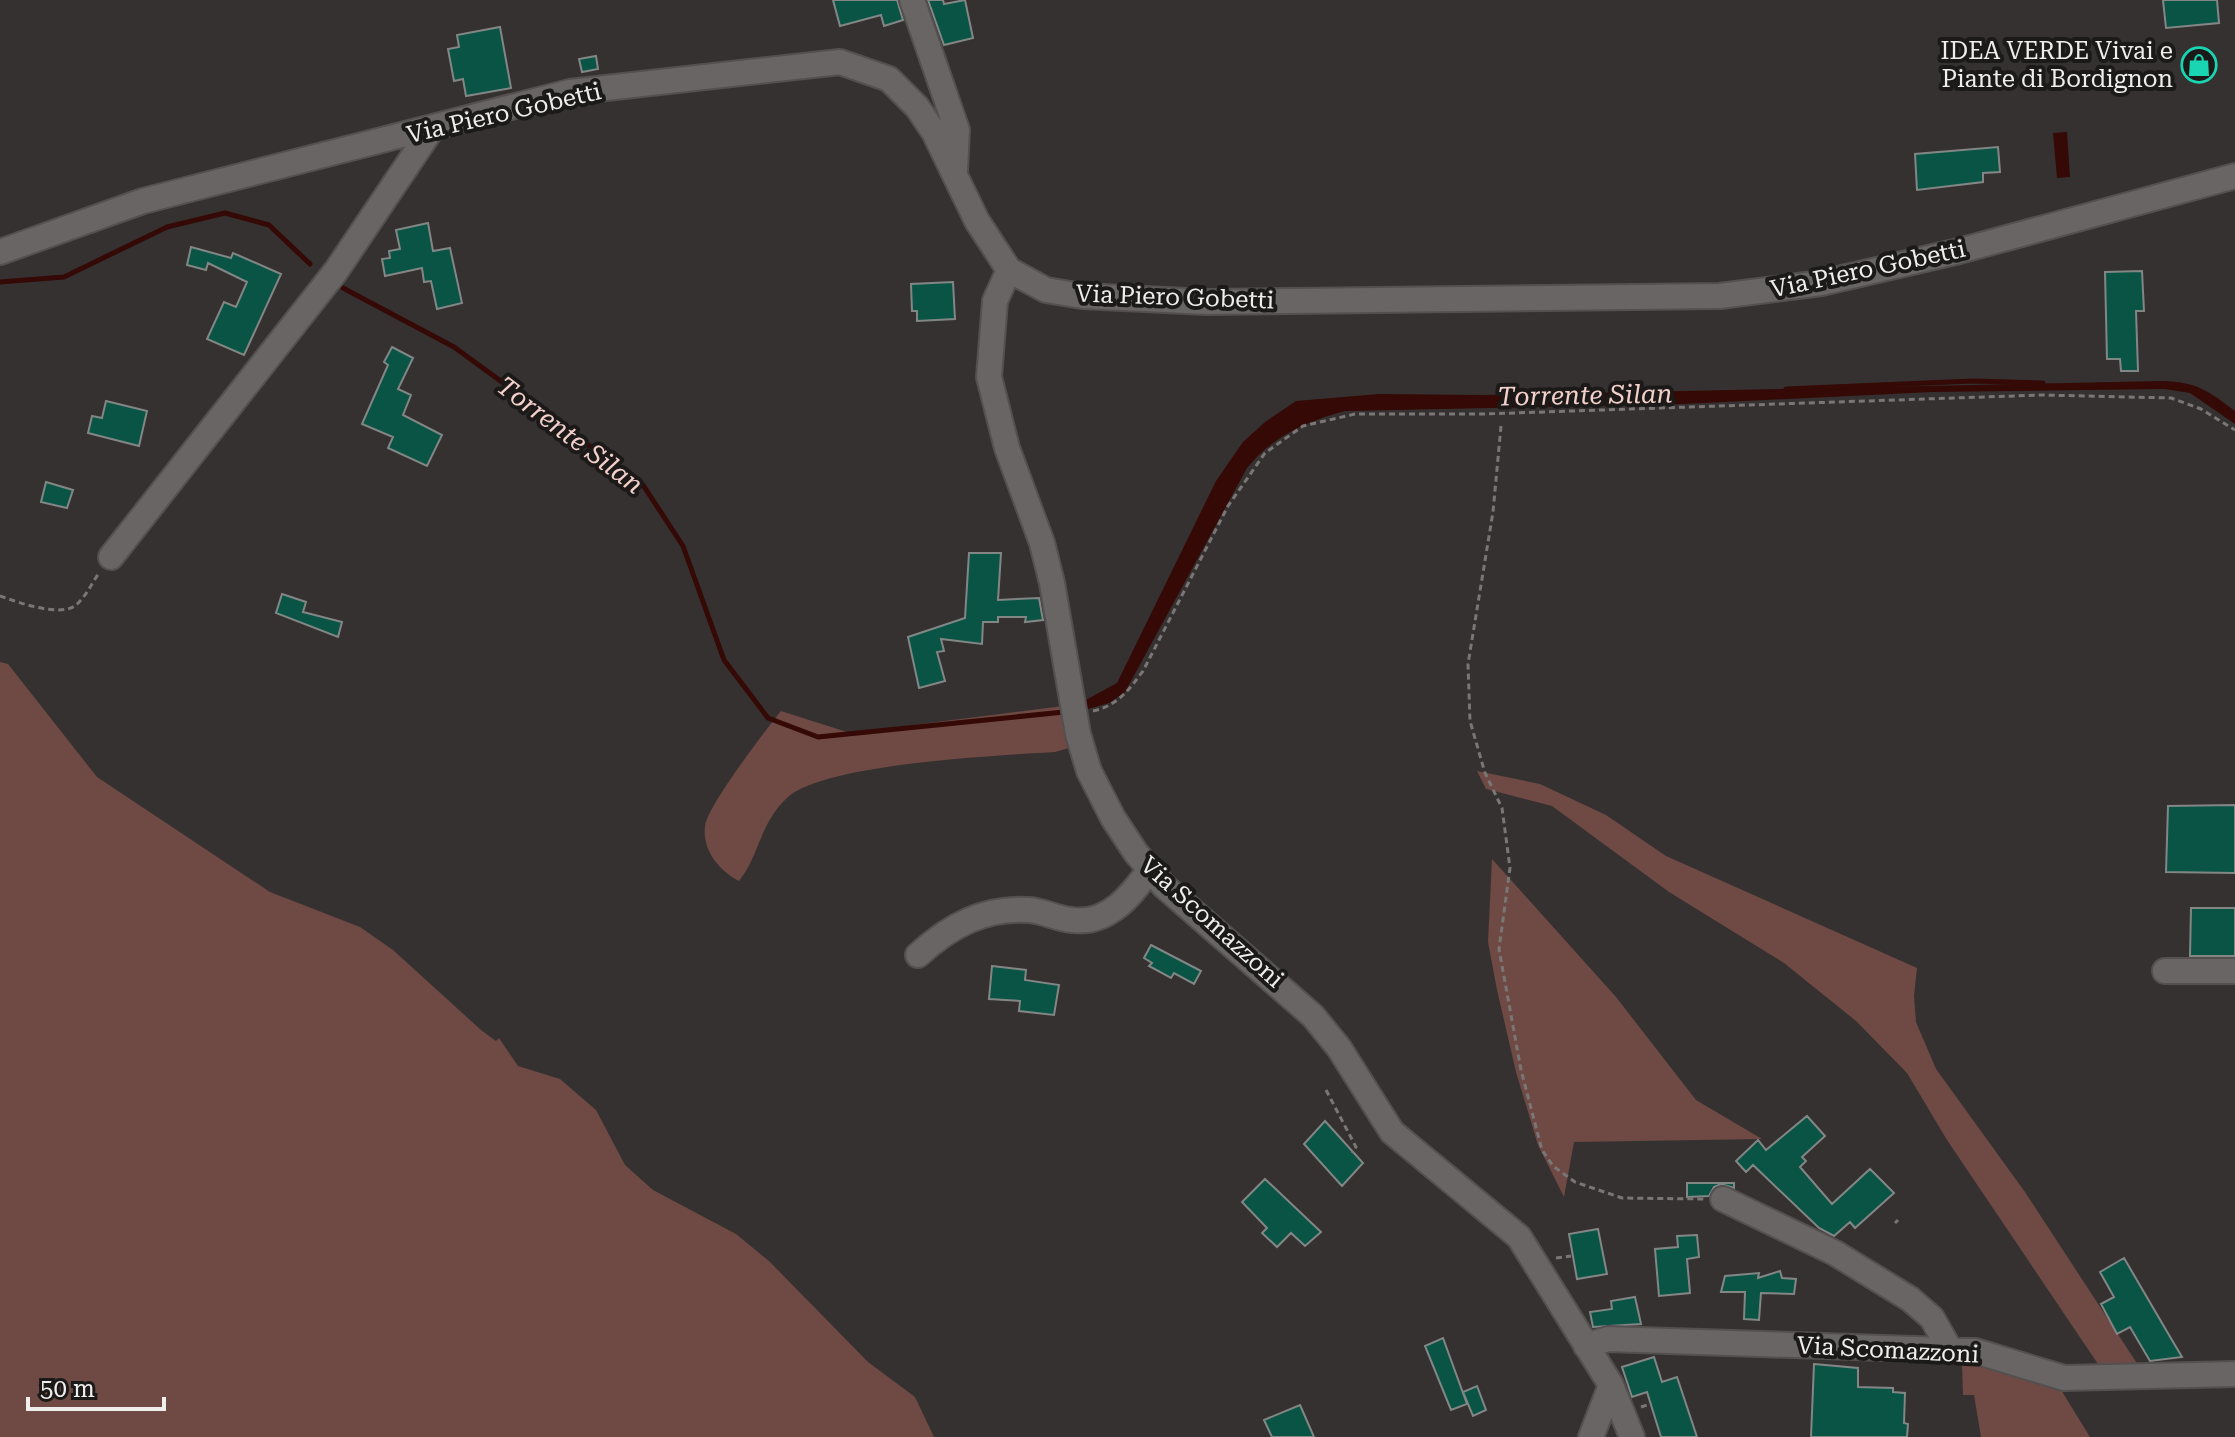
<svg xmlns="http://www.w3.org/2000/svg" width="2235" height="1437" font-family="'Roboto Serif',serif">
<rect width="100%" height="100%" fill="#353131"/>
<!-- green -->
<path fill="#6f4943" d="M 0,662 L 8,664 L 97,777 L 270,892 L 360,927 L 393,950 L 481,1030 L 496,1041 L 499,1038 L 518,1066 L 560,1079 L 596,1110 L 625,1165 L 653,1190 L 736,1234 L 769,1261 L 868,1362 L 915,1397 L 934,1437 L 0,1437 Z
M 1071,705 L 1076,746 L 1055,752 C 1001,755 821,764 787,798 C 759,824 760,855 739,881 C 720,871 702,851 705,826 C 708,805 765,731 781,711 L 850,733 Z
M 1477,771 L 1540,784 L 1606,815 L 1666,856 L 1917,968 L 1914,996 L 1916,1022 L 1936,1069 L 2025,1192 L 2140,1368 L 2102,1370 L 1947,1140 L 1907,1073 L 1856,1021 L 1784,963 L 1669,892 L 1552,806 L 1486,789 Z
M 1492,859 L 1616,997 L 1696,1100 L 1762,1139 L 1574,1142 L 1564,1197 L 1538,1145 L 1516,1072 L 1497,990 L 1488,942 Z
M 1967,1358 L 2058,1385 L 2090,1437 L 1981,1437 L 1974,1395 L 1963,1395 L 1962,1365 Z"/>
<!-- water -->
<path fill="#350906" d="M 2067,132 L 2070,177 L 2057,178 L 2053,133 Z
M 2162,381 C 2197,382 2207,390 2235,411 L 2235,424 L 2190,393 L 2165,389 L 1932,392 L 1682,404 L 1345,411 C 1305,422 1273,436 1247,468 L 1125,692 L 1109,703 L 1081,711 L 1080,703 L 1117,683 L 1216,481 L 1243,442 L 1265,422 L 1296,401 L 1379,394 L 1483,395 Z"/>
<g fill="none" stroke-linecap="round" stroke-linejoin="round">
<!-- stream -->
<path stroke="#350906" stroke-width="5" d="M 0,282 L 64,277 L 167,227 L 225,213 L 269,225 L 310,264
M 343,288 L 454,347 L 643,485 L 683,546 L 724,660 L 768,718 L 818,737 L 1064,712
M 1786,389 L 1973,381 L 2043,383"/>
</g>
<!-- building -->
<path fill="#0a5445" stroke="#828685" stroke-width="2" d="M 833,0 L 897,0 L 903,20 L 884,26 L 881,15 L 840,26 Z
M 928,0 L 943,0 L 944,4 L 965,0 L 973,38 L 944,45 Z
M 2163,0 L 2217,0 L 2219,23 L 2166,28 Z
M 500,27 L 511,88 L 466,96 L 463,79 L 454,81 L 448,49 L 459,47 L 457,35 Z
M 596,56 L 598,69 L 582,72 L 579,59 Z
M 1998,147 L 2000,172 L 1983,173 L 1983,182 L 1917,190 L 1915,154 Z
M 428,223 L 433,251 L 450,248 L 462,303 L 437,309 L 431,281 L 424,282 L 422,268 L 385,276 L 382,259 L 390,258 L 389,251 L 400,249 L 396,230 Z
M 191,247 L 231,258 L 233,253 L 281,274 L 244,355 L 207,339 L 224,302 L 236,307 L 247,282 L 208,263 L 206,270 L 187,265 Z
M 2142,271 L 2144,311 L 2136,311 L 2138,371 L 2121,371 L 2120,359 L 2107,359 L 2105,272 Z
M 953,282 L 955,319 L 917,321 L 917,311 L 912,311 L 911,284 Z
M 392,347 L 413,358 L 398,389 L 411,395 L 403,415 L 442,435 L 427,466 L 388,448 L 393,437 L 362,424 L 388,365 L 384,362 Z
M 106,401 L 147,411 L 139,446 L 88,433 L 92,416 L 102,418 Z
M 46,482 L 73,490 L 67,508 L 41,502 Z
M 969,553 L 1001,553 L 998,600 L 1039,598 L 1043,620 L 1025,622 L 1026,617 L 998,617 L 998,622 L 983,622 L 982,644 L 941,639 L 944,651 L 937,652 L 945,681 L 919,688 L 908,637 L 965,618 Z
M 282,594 L 306,602 L 303,612 L 342,622 L 338,637 L 276,613 Z
M 2235,805 L 2235,873 L 2166,872 L 2168,806 Z
M 2191,908 L 2235,908 L 2235,956 L 2190,956 Z
M 1151,945 L 1201,971 L 1194,984 L 1174,973 L 1171,978 L 1149,966 L 1152,963 L 1144,958 Z
M 992,966 L 1026,970 L 1025,980 L 1059,985 L 1054,1015 L 1019,1011 L 1020,1001 L 989,999 Z
M 1807,1116 L 1825,1136 L 1802,1157 L 1806,1161 L 1800,1167 L 1832,1204 L 1870,1169 L 1894,1193 L 1855,1228 L 1850,1222 L 1834,1236 L 1819,1228 L 1753,1165 L 1746,1172 L 1736,1161 L 1758,1140 L 1766,1150 Z
M 1325,1121 L 1363,1163 L 1342,1186 L 1304,1144 Z
M 1265,1179 L 1321,1232 L 1305,1246 L 1291,1233 L 1277,1247 L 1262,1233 L 1267,1228 L 1242,1202 Z
M 1687,1183 L 1734,1183 L 1734,1188 L 1721,1184 L 1714,1187 L 1709,1196 L 1687,1197 Z
M 1598,1229 L 1607,1274 L 1577,1279 L 1569,1234 Z
M 1697,1235 L 1699,1257 L 1687,1259 L 1690,1293 L 1659,1296 L 1655,1249 L 1678,1247 L 1677,1236 Z
M 2124,1258 L 2169,1335 L 2182,1357 L 2150,1361 L 2130,1327 L 2117,1334 L 2101,1304 L 2114,1297 L 2100,1272 Z
M 1780,1271 L 1782,1278 L 1796,1279 L 1794,1294 L 1761,1293 L 1759,1320 L 1744,1319 L 1745,1292 L 1721,1292 L 1725,1276 L 1759,1273 L 1758,1278 Z
M 1635,1297 L 1641,1324 L 1593,1327 L 1590,1312 L 1612,1309 L 1611,1301 Z
M 1443,1338 L 1467,1404 L 1451,1410 L 1425,1346 Z
M 1654,1357 L 1662,1382 L 1677,1377 L 1697,1437 L 1661,1437 L 1647,1392 L 1632,1397 L 1622,1367 Z
M 1814,1364 L 1858,1368 L 1858,1387 L 1893,1388 L 1893,1392 L 1905,1393 L 1904,1423 L 1908,1424 L 1907,1437 L 1811,1437 Z
M 1477,1386 L 1486,1410 L 1473,1416 L 1463,1392 Z
M 1300,1405 L 1314,1437 L 1272,1437 L 1264,1420 Z"/>
<g fill="none" stroke-linecap="round" stroke-linejoin="round">
<defs>
<path id="minor" d="M 912,0 L 957,130 L 955,170
M 0,252 L 143,201 L 570,92 L 840,62 L 889,79 L 917,107 L 934,132 L 977,221 L 1009,270 L 1046,290 L 1082,296 L 1207,302 L 1720,296 L 1821,283 L 1959,251 L 2235,176
M 1009,270 L 995,301 L 989,377 L 1007,448 L 1042,543 L 1052,583 L 1078,734 L 1089,771 L 1113,818 L 1136,853 L 1164,886 L 1313,1016 L 1339,1048 L 1392,1132 L 1519,1237 L 1611,1385 L 1632,1437
M 111,557 L 336,271 L 431,130
M 918,955 C 950,926 984,907 1029,910 C 1044,911 1057,919 1072,920 C 1108,925 1132,895 1150,869
M 2165,971 L 2235,971
M 1723,1199 L 1835,1253 L 1910,1299 L 1932,1318 L 1950,1350
M 1586,1346 L 1608,1339 L 1975,1351 L 2064,1378 L 2235,1374
M 1591,1437 L 1611,1385"/>
</defs>
<!-- minor casing -->
<use href="#minor" stroke="#545050" stroke-width="28"/>
<!-- path -->
<path stroke="#797675" stroke-width="3" stroke-dasharray="6 4" stroke-linecap="butt" d="M 1501,426 L 1493,512 L 1468,664 L 1470,721 L 1485,773 L 1502,808 L 1510,868 L 1499,949 L 1521,1070 L 1542,1150 L 1553,1166 L 1575,1182 L 1622,1198 L 1704,1199
M 0,596 C 17,602 61,618 76,605 C 85,598 92,583 99,573
M 1093,711 C 1117,706 1129,690 1143,671 L 1228,506 L 1265,453 L 1303,426 L 1355,414 L 1484,414 L 2042,395 L 2171,398 L 2201,409 L 2235,430
M 1326,1090 L 1356,1147 L 1352,1153
M 1895,1223 L 1898,1220
M 1556,1258 L 1571,1256
M 1641,1407 L 1650,1404"/>
<!-- minor -->
<use href="#minor" stroke="#696565" stroke-width="24"/>
</g>
<!-- icons -->
<defs>
<symbol id="shop-ring" viewBox="-11 -11 22 22"><circle r="9.5" fill="#1b1a19" stroke="#1ad5b2" stroke-width="1.5"/><path d="M-5-2.5h2.3a2.7 3.5 0 0 1 5.4 0H5L5.5 6h-11ZM-1.5-2.5h3a1.5 2.3 0 0 0-3 0Z" fill="#1ad5b2"/></symbol>
</defs>
<g fill-rule="evenodd">
<use href="#shop-ring" x="2179" y="45" width="40" height="40"/>
</g>
<g text-anchor="middle" stroke-width="8" stroke-linejoin="round" paint-order="stroke">
<!-- poi labels -->
<g font-size="24" fill="#f0eeed" stroke="#1b1a19" text-anchor="end">
<text x="2173" y="59">IDEA VERDE Vivai e<tspan x="2173" dy="28">Piante di Bordignon</tspan></text>
</g>
<!-- street labels -->
<g font-size="24" fill="#f0eeed" stroke="#1b1a19">
<text transform="translate(504 113) rotate(-13)" y="8">Via Piero Gobetti</text>
<text transform="translate(1868 269) rotate(-12)" y="8">Via Piero Gobetti</text>
<text transform="translate(1175 297) rotate(2)" y="8">Via Piero Gobetti</text>
<text transform="translate(1212 922) rotate(42)" y="8">Via Scomazzoni</text>
<text transform="translate(1888 1350) rotate(3)" y="8">Via Scomazzoni</text>
</g>
<!-- water labels -->
<g font-size="26" font-style="italic" fill="#f4d0cb" stroke="#1b1a19">
<text transform="translate(1585 395) rotate(-1)" y="9">Torrente Silan</text>
<text transform="translate(570 435) rotate(37)" y="9">Torrente Silan</text>
</g>
</g>
<!-- scale -->
<path d="M28 1397v12h136v-12" fill="none" stroke="#f0eeed" stroke-width="4"/>
<text x="40" y="1397" font-size="24" fill="#f0eeed" stroke="#1b1a19" stroke-width="6" paint-order="stroke">50 m</text>
</svg>
